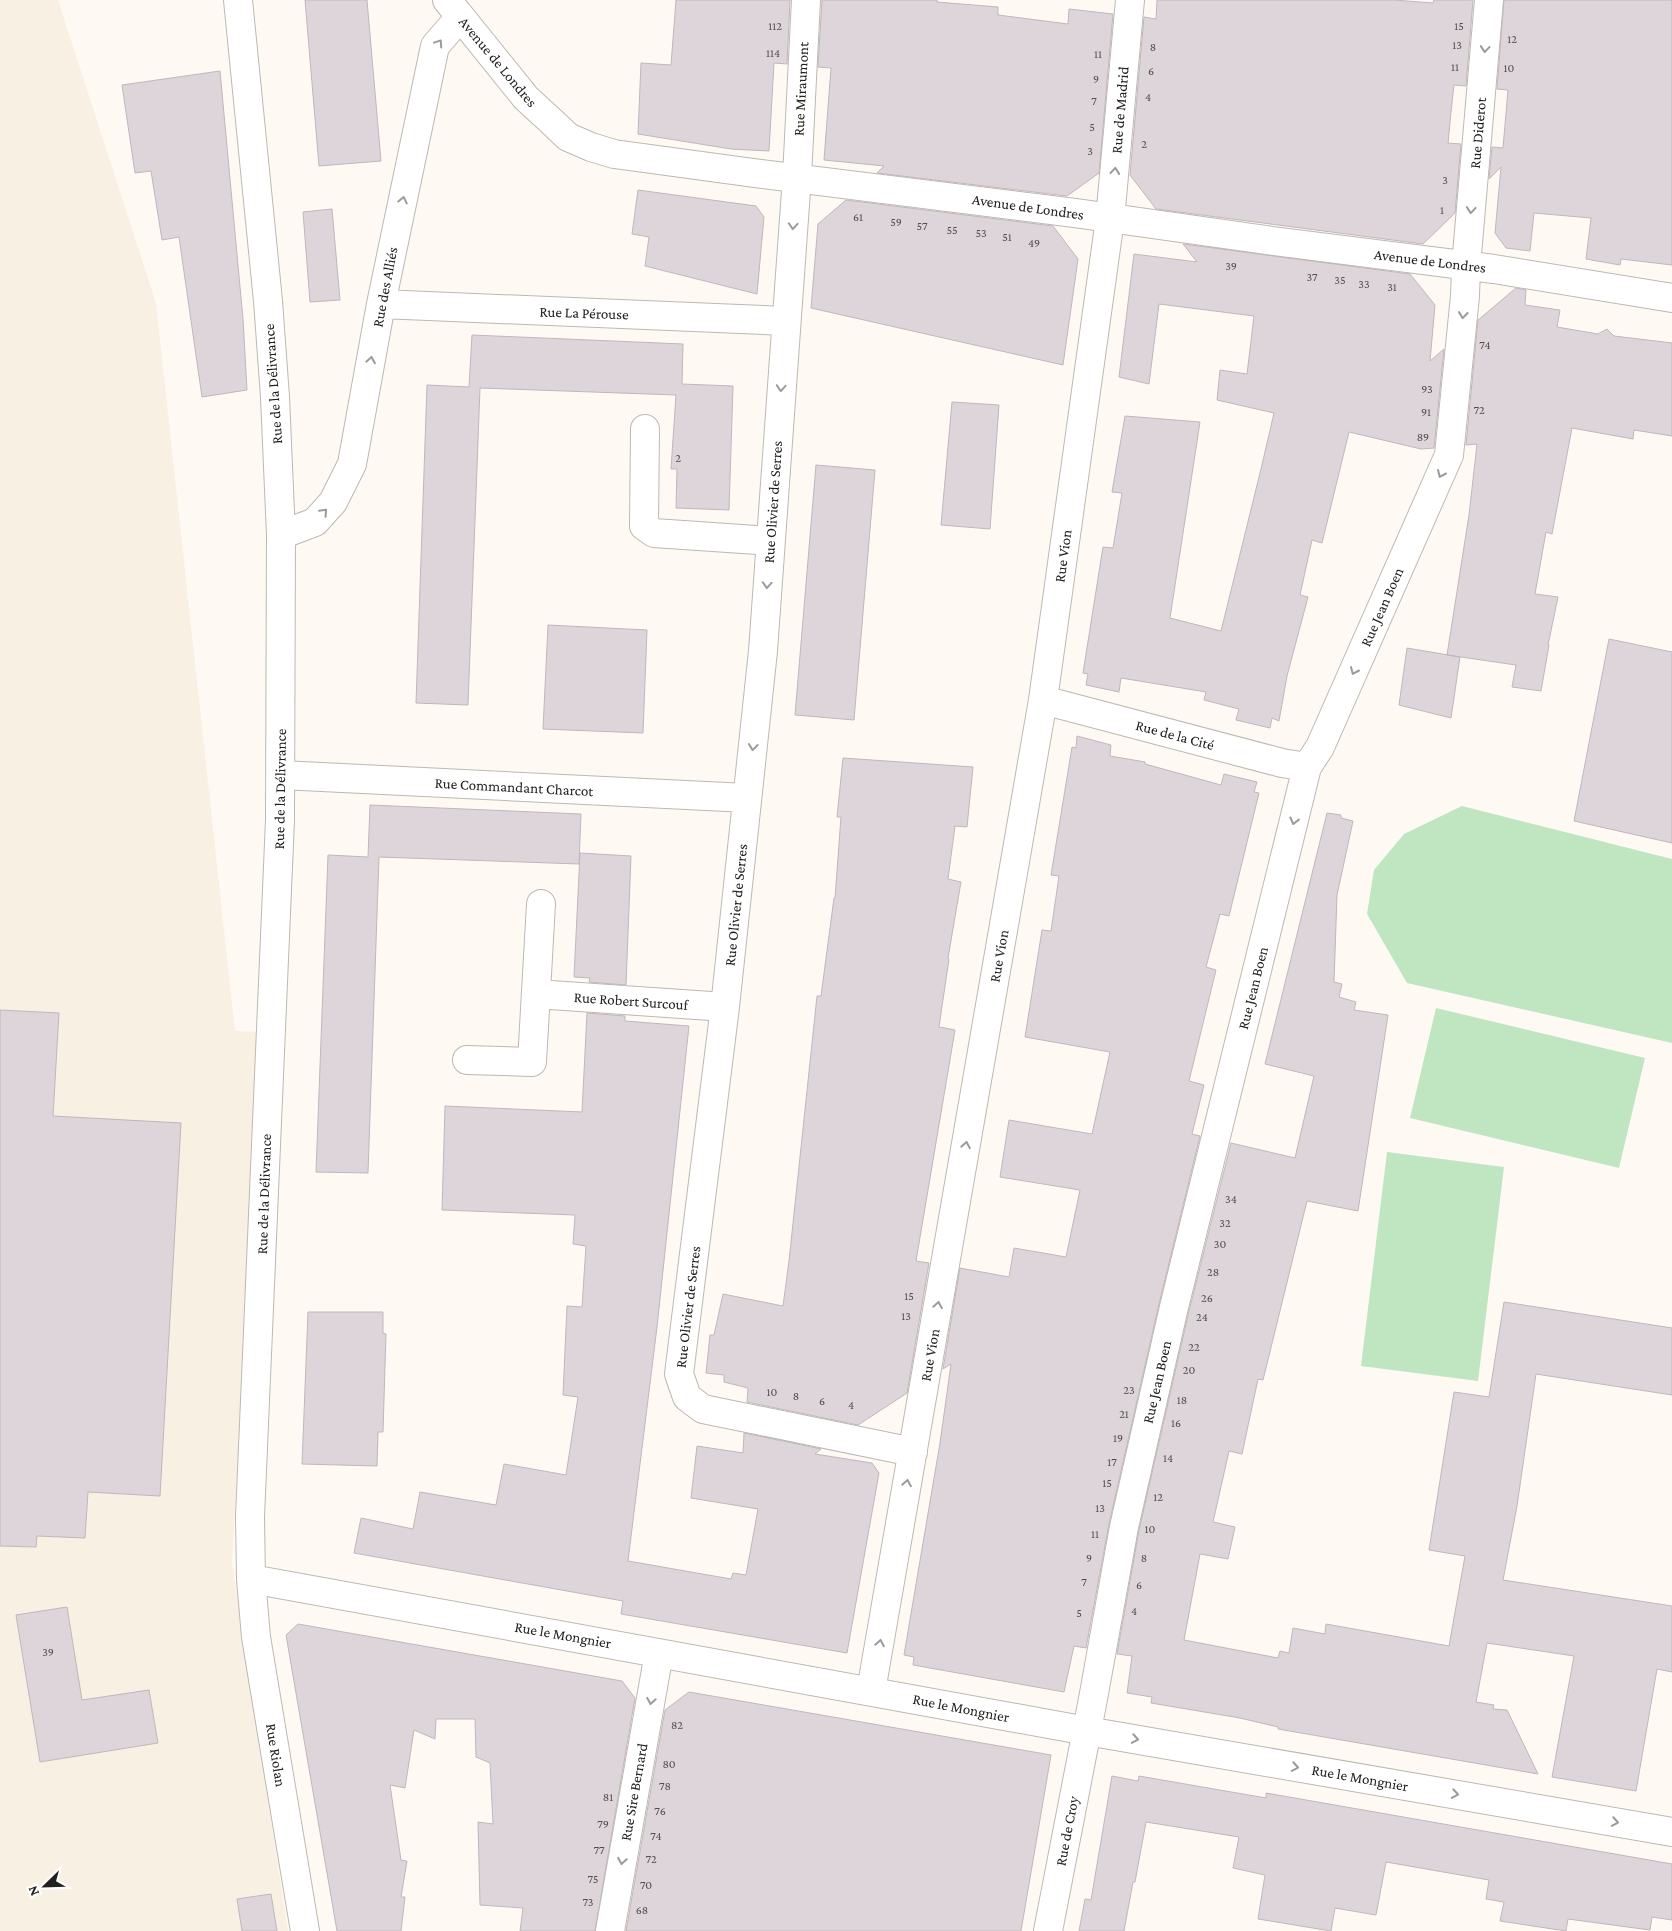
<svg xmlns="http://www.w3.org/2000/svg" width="1672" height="1931" font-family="'Crimson Pro',serif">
<rect width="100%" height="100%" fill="#fefaf3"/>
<!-- built -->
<path fill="#f8f0e2" d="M 0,0 L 58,0 L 156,303 L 235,1031 L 261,1032 L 232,1563 L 288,1931 L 0,1931 Z"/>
<!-- green -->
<path fill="#bfe5c1" d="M 1462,806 L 1672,859 L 1672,1043 L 1407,983 L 1367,914 L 1374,870 L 1404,834 Z
M 1436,1008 L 1645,1058 L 1619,1168 L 1410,1118 Z
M 1387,1152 L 1504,1167 L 1478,1381 L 1361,1366 Z"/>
<!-- building -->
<path fill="#ddd5d9" stroke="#bfb7bc" d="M 305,0 L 367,0 L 381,161 L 319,166 Z
M 676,0 L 790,0 L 787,64 L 774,63 L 769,151 L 731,149 L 638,134 L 641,63 L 671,65 Z
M 822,0 L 937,0 L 937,2 L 998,7 L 998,15 L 1068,24 L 1069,9 L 1113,14 L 1099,173 L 1067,196 L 877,173 L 884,166 L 824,160 L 831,68 L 818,67 Z
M 1157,0 L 1394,0 L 1433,3 L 1434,0 L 1473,0 L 1466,86 L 1454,85 L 1451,112 L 1448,143 L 1461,144 L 1455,213 L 1423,244 L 1156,209 L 1130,175 L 1144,17 L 1156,19 Z
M 1504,0 L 1672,0 L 1672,265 L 1621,259 L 1620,265 L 1586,259 L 1591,218 L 1534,213 L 1530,251 L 1506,248 L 1495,233 L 1501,167 L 1489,179 L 1492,147 L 1503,148 L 1508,90 L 1497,89 Z
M 220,71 L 243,319 L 247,390 L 202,397 L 179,237 L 162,240 L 151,171 L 135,173 L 122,85 Z
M 638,190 L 756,206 L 764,217 L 757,294 L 645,266 L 649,237 L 632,234 Z
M 846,200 L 1053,226 L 1078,259 L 1063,365 L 811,308 L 818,224 Z
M 332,209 L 340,300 L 310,302 L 303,212 Z
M 1183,244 L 1410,274 L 1435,305 L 1430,361 L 1444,349 L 1434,448 L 1421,449 L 1349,432 L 1322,543 L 1312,540 L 1300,595 L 1308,597 L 1287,676 L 1279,721 L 1272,718 L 1270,728 L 1236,720 L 1239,709 L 1204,700 L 1206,692 L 1121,678 L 1119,692 L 1086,685 L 1088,674 L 1083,673 L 1103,547 L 1113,548 L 1122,493 L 1112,492 L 1125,416 L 1200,422 L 1170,618 L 1221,631 L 1261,469 L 1274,413 L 1217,400 L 1220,370 L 1247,374 L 1254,316 L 1159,304 L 1149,384 L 1119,377 L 1134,254 L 1197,262 Z
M 1516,288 L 1526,290 L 1525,305 L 1560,310 L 1557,327 L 1598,334 L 1607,329 L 1614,336 L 1672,343 L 1672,436 L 1634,430 L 1633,439 L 1572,428 L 1552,534 L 1546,532 L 1535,594 L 1558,597 L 1548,645 L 1549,645 L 1541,691 L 1512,687 L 1516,665 L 1447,655 L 1469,515 L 1477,444 L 1466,445 L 1478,320 Z
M 472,335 L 683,344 L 682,384 L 733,386 L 729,510 L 676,508 L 677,469 L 671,469 L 676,395 L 480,388 L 468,705 L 416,703 L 427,385 L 469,387 Z
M 952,402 L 999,405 L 990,529 L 941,525 Z
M 816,465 L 875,470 L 854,720 L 795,715 Z
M 548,625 L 647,630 L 643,733 L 543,729 Z
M 1609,639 L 1672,652 L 1672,843 L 1574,821 Z
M 1407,648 L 1460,657 L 1451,718 L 1399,705 Z
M 1077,736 L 1111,745 L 1110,756 L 1145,762 L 1145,764 L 1221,785 L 1224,774 L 1257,782 L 1254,792 L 1259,793 L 1229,916 L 1220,914 L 1206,967 L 1216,970 L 1189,1081 L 1204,1085 L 1192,1134 L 1200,1136 L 1159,1304 L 1109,1524 L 1086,1648 L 1074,1646 L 1064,1692 L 913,1665 L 914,1657 L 904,1655 L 940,1443 L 951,1364 L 943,1369 L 960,1268 L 1009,1277 L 1014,1248 L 1066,1257 L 1080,1190 L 1000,1177 L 1009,1120 L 1092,1134 L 1110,1052 L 1025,1037 L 1042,930 L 1051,931 L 1059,876 L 1051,875 L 1072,747 L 1076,748 Z
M 843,758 L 973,767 L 967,827 L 955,826 L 948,879 L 961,882 L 948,958 L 949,959 L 939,1027 L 955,1030 L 916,1261 L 929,1263 L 907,1393 L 858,1425 L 747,1402 L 748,1388 L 724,1382 L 724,1375 L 706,1373 L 710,1335 L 714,1335 L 723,1294 L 783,1306 L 789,1261 L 817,996 L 821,996 L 834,898 L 835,898 L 841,817 L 837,817 Z
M 370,805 L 581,814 L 579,864 L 379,857 L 368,1173 L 316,1172 L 328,855 L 368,857 Z
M 1327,813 L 1341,815 L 1341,818 L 1353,821 L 1337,895 L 1334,982 L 1342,984 L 1339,997 L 1356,1002 L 1354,1010 L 1388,1015 L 1358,1211 L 1307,1201 L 1263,1380 L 1258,1379 L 1242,1454 L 1229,1451 L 1213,1522 L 1235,1527 L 1228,1559 L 1200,1554 L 1184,1640 L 1278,1658 L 1280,1651 L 1289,1653 L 1293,1628 L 1325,1634 L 1326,1624 L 1449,1646 L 1465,1556 L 1429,1550 L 1454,1392 L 1489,1397 L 1504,1302 L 1672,1328 L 1672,1395 L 1536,1374 L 1517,1506 L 1503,1580 L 1672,1606 L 1672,1672 L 1657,1669 L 1636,1791 L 1552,1777 L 1574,1656 L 1487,1643 L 1476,1702 L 1494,1705 L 1493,1709 L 1507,1710 L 1538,1774 L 1278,1729 L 1278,1727 L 1240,1718 L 1151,1703 L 1152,1697 L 1127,1693 L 1132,1656 L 1117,1654 L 1139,1530 L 1189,1311 L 1231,1143 L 1295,1158 L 1314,1076 L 1265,1064 Z
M 580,853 L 631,856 L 626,985 L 589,982 L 590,978 L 574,977 Z
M 0,1010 L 59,1013 L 53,1116 L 181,1123 L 160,1496 L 88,1492 L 85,1538 L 37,1536 L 36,1547 L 0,1546 Z
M 587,1013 L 625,1016 L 625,1021 L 689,1026 L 657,1327 L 628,1561 L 731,1579 L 733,1573 L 746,1575 L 758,1509 L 691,1498 L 697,1446 L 743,1453 L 744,1433 L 821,1449 L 815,1454 L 872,1463 L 879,1473 L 847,1653 L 621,1614 L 623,1601 L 354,1553 L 361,1518 L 413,1529 L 420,1492 L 496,1505 L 504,1464 L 566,1475 L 578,1397 L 563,1395 L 567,1306 L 582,1307 L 586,1246 L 573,1244 L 575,1215 L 442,1210 L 445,1106 L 582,1112 Z
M 308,1312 L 383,1312 L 383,1333 L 386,1334 L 383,1432 L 378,1432 L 377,1466 L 302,1464 Z
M 67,1607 L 82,1700 L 149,1690 L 158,1743 L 40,1762 L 16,1615 Z
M 298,1624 L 622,1681 L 635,1698 L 595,1931 L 520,1931 L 523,1908 L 480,1905 L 478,1822 L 493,1824 L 490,1763 L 476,1757 L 475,1719 L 436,1719 L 435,1739 L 414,1730 L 405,1788 L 390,1785 L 401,1860 L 407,1861 L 401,1897 L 405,1897 L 401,1931 L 337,1931 L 286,1635 Z
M 689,1692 L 1051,1755 L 1021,1931 L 626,1931 L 665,1710 Z
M 1112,1776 L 1138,1781 L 1139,1776 L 1266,1798 L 1266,1793 L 1672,1864 L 1672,1920 L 1652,1917 L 1650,1930 L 1568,1919 L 1566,1931 L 1500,1921 L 1504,1902 L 1486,1899 L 1489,1880 L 1386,1862 L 1376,1915 L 1335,1908 L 1331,1931 L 1258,1919 L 1265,1875 L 1233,1868 L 1239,1837 L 1146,1822 L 1135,1882 L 1133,1882 L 1124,1931 L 1079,1931 L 1085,1899 L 1091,1900 Z
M 271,1894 L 277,1931 L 242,1931 L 237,1899 Z"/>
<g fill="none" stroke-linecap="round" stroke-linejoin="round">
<defs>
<path id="street" d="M 238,0 L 268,301 L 275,397 L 281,535 L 280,820 L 250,1517 L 251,1579 L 256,1637 L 305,1931
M 447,0 L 526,98 L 550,120 L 568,137 L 591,147 L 614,154 L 754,173 L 1075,213 L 1273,241 L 1494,269 L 1672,298
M 806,0 L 797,177 L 763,651 L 725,1007 L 679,1374 L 687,1397 L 703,1409 L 913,1452
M 381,304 L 786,321
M 645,429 L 644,526 L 654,533 L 770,541
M 281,535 L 315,522 L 333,502 L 352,464 L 381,304 L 435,46 L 460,17
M 1043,700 L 1282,763 L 1307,767
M 281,775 L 747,798
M 536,994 L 725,1007
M 467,1060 L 532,1062 L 541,904
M 251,1579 L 1087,1731 L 1672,1832
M 871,1691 L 1043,700 L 1110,219 L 1130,0
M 610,1931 L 659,1653
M 1048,1931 L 1093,1699 L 1124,1527 L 1174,1307 L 1307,767 L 1320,747 L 1449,455 L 1465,296 L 1466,266 L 1489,0"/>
</defs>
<!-- street casing -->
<use href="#street" stroke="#bcb9b2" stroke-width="30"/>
<!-- street -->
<use href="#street" stroke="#fff" stroke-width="28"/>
</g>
<!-- one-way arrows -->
<defs><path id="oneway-chevron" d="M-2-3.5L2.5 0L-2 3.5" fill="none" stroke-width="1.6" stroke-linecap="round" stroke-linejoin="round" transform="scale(1.25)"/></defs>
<g stroke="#9c9b9a">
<use href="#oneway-chevron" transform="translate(439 43) rotate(-56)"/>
<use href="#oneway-chevron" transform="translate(1485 49) rotate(95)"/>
<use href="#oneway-chevron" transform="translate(1115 171) rotate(-85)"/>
<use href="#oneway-chevron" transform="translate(403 200) rotate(-78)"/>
<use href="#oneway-chevron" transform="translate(1471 210) rotate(95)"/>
<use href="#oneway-chevron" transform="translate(793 226) rotate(94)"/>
<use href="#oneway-chevron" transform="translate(1463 315) rotate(96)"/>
<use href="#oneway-chevron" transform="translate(371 360) rotate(-80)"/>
<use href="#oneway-chevron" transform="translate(781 388) rotate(94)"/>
<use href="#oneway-chevron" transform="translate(1441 474) rotate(114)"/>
<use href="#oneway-chevron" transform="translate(324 512) rotate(-47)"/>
<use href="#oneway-chevron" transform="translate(767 585) rotate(94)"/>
<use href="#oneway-chevron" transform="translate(1354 671) rotate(114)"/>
<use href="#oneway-chevron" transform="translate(753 747) rotate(96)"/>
<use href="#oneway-chevron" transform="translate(1294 821) rotate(104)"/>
<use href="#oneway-chevron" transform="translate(966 1145) rotate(-80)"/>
<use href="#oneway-chevron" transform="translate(938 1305) rotate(-80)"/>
<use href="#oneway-chevron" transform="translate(907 1483) rotate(-80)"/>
<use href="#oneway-chevron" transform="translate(880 1643) rotate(-80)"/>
<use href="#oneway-chevron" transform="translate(651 1701) rotate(100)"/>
<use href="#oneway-chevron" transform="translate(1135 1739) rotate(10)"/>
<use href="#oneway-chevron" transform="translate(1295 1767) rotate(10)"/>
<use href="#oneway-chevron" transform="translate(1455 1794) rotate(10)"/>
<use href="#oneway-chevron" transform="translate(1615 1822) rotate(10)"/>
<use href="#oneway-chevron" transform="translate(622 1861) rotate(100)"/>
</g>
<g text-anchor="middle" stroke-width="5" stroke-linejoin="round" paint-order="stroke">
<!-- number labels -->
<g font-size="12" fill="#524e4e">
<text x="775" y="30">112</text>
<text x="1459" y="30">15</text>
<text x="1512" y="43">12</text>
<text x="1457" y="49">13</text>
<text x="1153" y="51">8</text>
<text x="773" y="57">114</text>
<text x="1098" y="58">11</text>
<text x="1455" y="71">11</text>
<text x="1509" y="72">10</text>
<text x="1151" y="75">6</text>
<text x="1096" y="83">9</text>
<text x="1148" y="101">4</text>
<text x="1094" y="105">7</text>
<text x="1092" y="131">5</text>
<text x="1144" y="148">2</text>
<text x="1090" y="155">3</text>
<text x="1445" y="184">3</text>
<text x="1442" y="214">1</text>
<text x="858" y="221">61</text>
<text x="896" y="226">59</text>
<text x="922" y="230">57</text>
<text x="952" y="234">55</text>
<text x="981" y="237">53</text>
<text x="1007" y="241">51</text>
<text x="1034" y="247">49</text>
<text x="1231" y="270">39</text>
<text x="1312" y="281">37</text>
<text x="1340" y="284">35</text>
<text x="1364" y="288">33</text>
<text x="1392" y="291">31</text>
<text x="1485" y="349">74</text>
<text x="1427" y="393">93</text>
<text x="1479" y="414">72</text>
<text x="1426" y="416">91</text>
<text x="1423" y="441">89</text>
<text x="678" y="462">2</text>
<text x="1231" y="1203">34</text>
<text x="1225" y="1227">32</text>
<text x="1220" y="1248">30</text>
<text x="1213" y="1276">28</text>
<text x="909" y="1300">15</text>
<text x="1207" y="1302">26</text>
<text x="906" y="1320">13</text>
<text x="1202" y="1321">24</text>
<text x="1194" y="1351">22</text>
<text x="1189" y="1374">20</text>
<text x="1129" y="1394">23</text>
<text x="772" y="1396">10</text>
<text x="796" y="1400">8</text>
<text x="1182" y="1404">18</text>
<text x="822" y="1405">6</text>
<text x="851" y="1409">4</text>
<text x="1124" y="1418">21</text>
<text x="1176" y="1427">16</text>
<text x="1118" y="1442">19</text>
<text x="1168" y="1462">14</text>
<text x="1112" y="1466">17</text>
<text x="1107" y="1487">15</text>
<text x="1158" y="1501">12</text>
<text x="1100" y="1512">13</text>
<text x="1150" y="1533">10</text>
<text x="1095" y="1538">11</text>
<text x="1089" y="1562">9</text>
<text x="1144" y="1562">8</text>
<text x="1084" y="1586">7</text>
<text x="1139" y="1589">6</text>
<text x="1134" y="1615">4</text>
<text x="1079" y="1617">5</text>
<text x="48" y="1656">39</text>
<text x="677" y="1729">82</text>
<text x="669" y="1768">80</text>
<text x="665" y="1790">78</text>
<text x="608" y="1801">81</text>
<text x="660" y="1815">76</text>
<text x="603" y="1828">79</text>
<text x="656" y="1840">74</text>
<text x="599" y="1854">77</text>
<text x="651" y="1863">72</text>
<text x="593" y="1883">75</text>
<text x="646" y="1889">70</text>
<text x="588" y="1906">73</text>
<text x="642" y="1914">68</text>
</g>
<!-- street labels -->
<g font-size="15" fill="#23211f" stroke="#fff">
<text transform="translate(498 62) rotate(50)" y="5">Avenue de Londres</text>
<text transform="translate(801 89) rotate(-87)" y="5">Rue Miraumont</text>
<text transform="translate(1120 110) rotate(-85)" y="5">Rue de Madrid</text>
<text transform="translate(1478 133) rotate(-85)" y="5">Rue Diderot</text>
<text transform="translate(1028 207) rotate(8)" y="5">Avenue de Londres</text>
<text transform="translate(1430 261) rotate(7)" y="5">Avenue de Londres</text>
<text transform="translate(385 287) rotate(-79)" y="5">Rue des Alliés</text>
<text transform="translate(584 313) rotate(2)" y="5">Rue La Pérouse</text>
<text transform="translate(273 384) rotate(-94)" y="5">Rue de la Délivrance</text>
<text transform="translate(773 502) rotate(-86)" y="5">Rue Olivier de Serres</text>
<text transform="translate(1063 556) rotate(-82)" y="5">Rue Vion</text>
<text transform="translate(1382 607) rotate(-66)" y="5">Rue Jean Boen</text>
<text transform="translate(1175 735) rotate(15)" y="5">Rue de la Cité</text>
<text transform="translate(514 787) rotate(3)" y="5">Rue Commandant Charcot</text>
<text transform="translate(280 789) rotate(-89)" y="5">Rue de la Délivrance</text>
<text transform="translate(736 905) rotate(-84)" y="5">Rue Olivier de Serres</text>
<text transform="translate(999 956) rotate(-80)" y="5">Rue Vion</text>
<text transform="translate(1253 988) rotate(-76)" y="5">Rue Jean Boen</text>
<text transform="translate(631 1001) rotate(4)" y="5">Rue Robert Surcouf</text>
<text transform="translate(264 1194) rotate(-88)" y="5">Rue de la Délivrance</text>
<text transform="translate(688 1307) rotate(-83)" y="5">Rue Olivier de Serres</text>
<text transform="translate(930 1355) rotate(-80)" y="5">Rue Vion</text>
<text transform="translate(1157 1382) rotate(-77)" y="5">Rue Jean Boen</text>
<text transform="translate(563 1635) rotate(10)" y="5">Rue le Mongnier</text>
<text transform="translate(961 1708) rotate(11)" y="5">Rue le Mongnier</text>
<text transform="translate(276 1755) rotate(81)" y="5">Rue Riolan</text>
<text transform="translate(1360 1778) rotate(10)" y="5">Rue le Mongnier</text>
<text transform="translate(634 1792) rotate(-80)" y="5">Rue Sire Bernard</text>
<text transform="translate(1067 1831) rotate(-79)" y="5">Rue de Croy</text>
</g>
</g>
<!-- north arrow -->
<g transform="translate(45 1886) rotate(247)" stroke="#ffffff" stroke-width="4" paint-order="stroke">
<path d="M0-4L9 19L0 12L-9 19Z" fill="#23211f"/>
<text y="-8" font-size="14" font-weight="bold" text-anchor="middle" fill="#23211f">N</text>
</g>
</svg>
